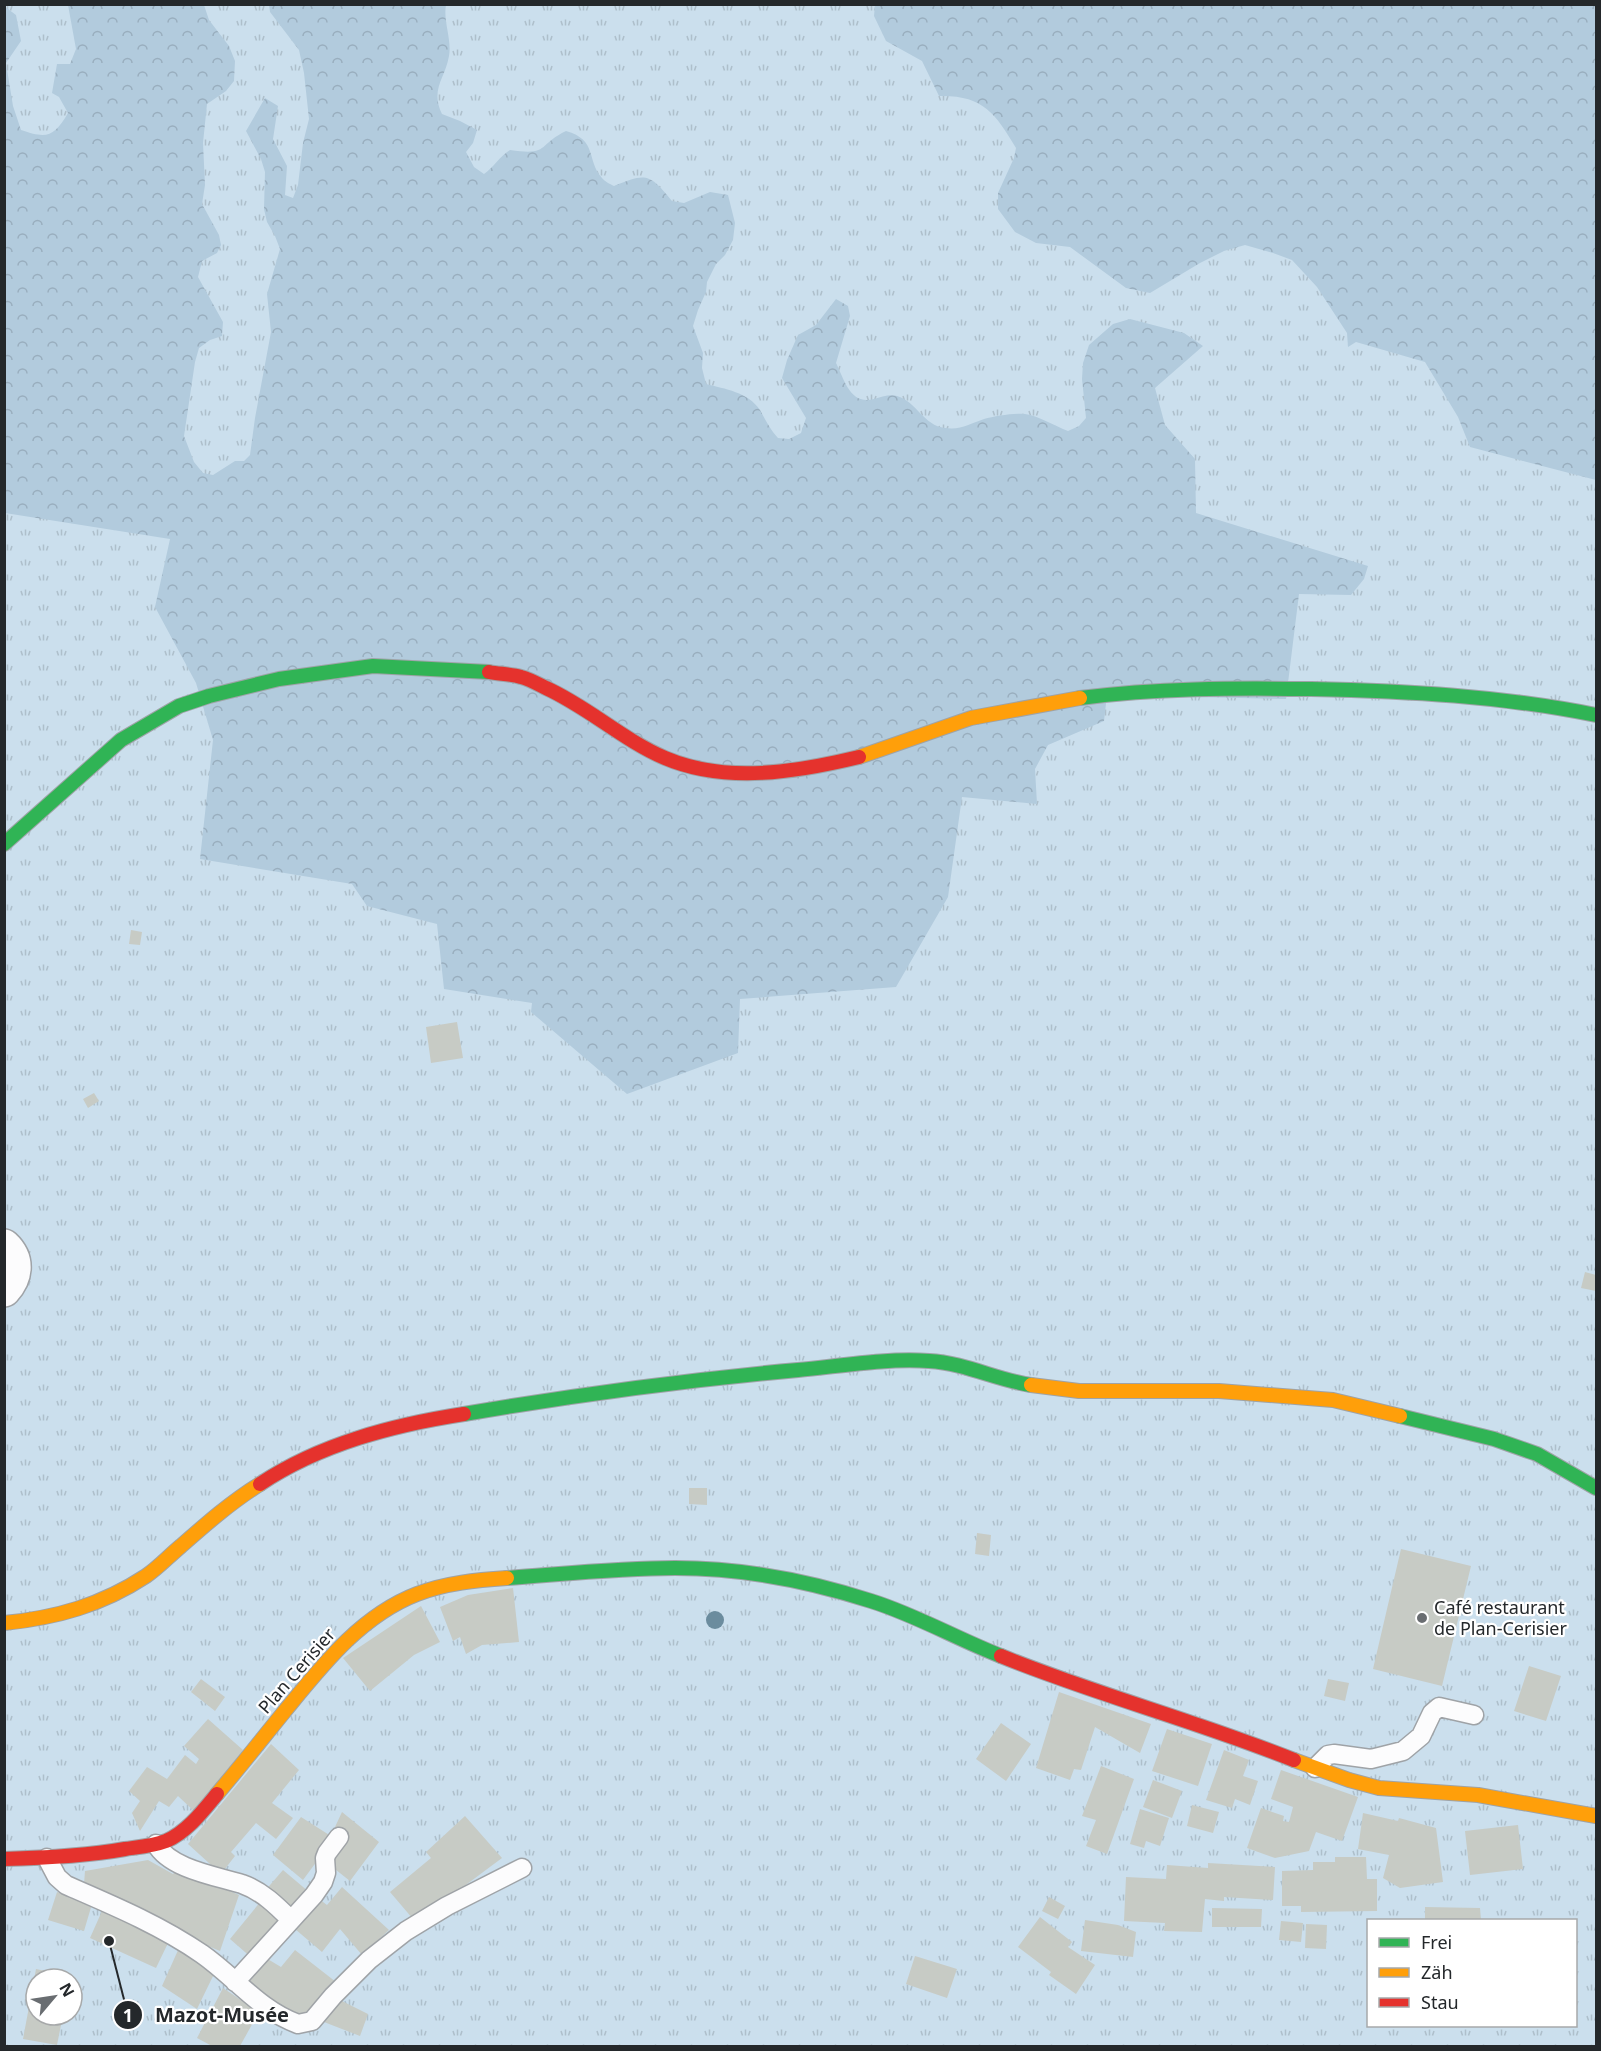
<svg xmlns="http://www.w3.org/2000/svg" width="1601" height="2051" font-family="'Noto Sans',sans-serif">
<defs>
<pattern id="grass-tufts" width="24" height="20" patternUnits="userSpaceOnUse" patternTransform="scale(1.5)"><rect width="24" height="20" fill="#cbdfed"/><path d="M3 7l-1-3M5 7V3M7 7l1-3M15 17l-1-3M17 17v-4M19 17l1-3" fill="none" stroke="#aebfcb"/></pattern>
<pattern id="forest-crowns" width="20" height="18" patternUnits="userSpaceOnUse" patternTransform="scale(1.5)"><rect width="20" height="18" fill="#b2cbdd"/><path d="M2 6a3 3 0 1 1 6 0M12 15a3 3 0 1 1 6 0" fill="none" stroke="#99aebe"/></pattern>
</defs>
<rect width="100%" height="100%" fill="#e8eef4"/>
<!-- grass -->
<path fill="url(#grass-tufts)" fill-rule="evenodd" d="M 5,5 L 1596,5 L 1596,2046 L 5,2046 ZM 1368,1920 L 1576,1920 L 1576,2026 L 1368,2026 ZM 36,1979 L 72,1979 L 72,2015 L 36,2015 Z"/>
<!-- forest -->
<path fill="url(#forest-crowns)" d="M 68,5 L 204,5 L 209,20 L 229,46 L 235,61 L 234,81 L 226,91 L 207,104 L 203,143 L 205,185 L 202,204 L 219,235 L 221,245 L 217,253 L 202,261 L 198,277 L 223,322 L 222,336 L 210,340 L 199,348 L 195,362 L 184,436 L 194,462 L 203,473 L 213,475 L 235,461 L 244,461 L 250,455 L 255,418 L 271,332 L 267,294 L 280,249 L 275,236 L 267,222 L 264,209 L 265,172 L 261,159 L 246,131 L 265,98 L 278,106 L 273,139 L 287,166 L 285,195 L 293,198 L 298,185 L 303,143 L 309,119 L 304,73 L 299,50 L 270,12 L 269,5 L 446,5 C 443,21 452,39 449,56 C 445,79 430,89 442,114 L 460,121 L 477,130 L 473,143 L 466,152 L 474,167 L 484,174 C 494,167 499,157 510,150 C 550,156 537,145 566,131 C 598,140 586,160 602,178 C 604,181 610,184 614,186 C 647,172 650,174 672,201 L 684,203 L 710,192 L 728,195 L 735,223 L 733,240 L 725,255 L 716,264 L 707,282 L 706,292 L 698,310 L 693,326 L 703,353 L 702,368 L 706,384 C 725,389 748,392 760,410 C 766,421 770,429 778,438 L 789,439 L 801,433 L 806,418 L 782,378 L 787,360 L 798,335 L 816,325 L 836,299 L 848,306 L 850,316 L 836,363 C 845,381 850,405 874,399 C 881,397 890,394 897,396 C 916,401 924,426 945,428 C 962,430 969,424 984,419 C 995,416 1014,413 1025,414 C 1039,416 1055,426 1068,431 L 1079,426 L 1086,418 L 1082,379 L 1083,363 L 1089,345 L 1113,324 L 1130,319 L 1184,333 L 1203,346 L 1155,388 L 1165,425 L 1195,459 L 1196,513 L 1368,566 L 1364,579 L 1351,595 L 1299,594 L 1286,699 L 1107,695 L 1104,721 L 1048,745 L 1035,769 L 1037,804 L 962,797 L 948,897 L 896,987 L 740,999 L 738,1053 L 627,1094 L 531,1012 L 532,1003 L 444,989 L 437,924 L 367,906 L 352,884 L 200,859 L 213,740 L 196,683 L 155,607 L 170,539 L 5,513 L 4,6 L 16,15 L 21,41 L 6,63 L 13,106 L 21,130 C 47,139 54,137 68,113 L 59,97 L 52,93 L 57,64 L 70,64 L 76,49 Z
M 875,5 L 1596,5 L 1596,480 L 1470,447 L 1458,417 L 1425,362 L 1356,342 L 1348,347 L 1347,333 L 1317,287 L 1292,260 L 1273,253 L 1245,245 L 1224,251 L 1200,263 L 1150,293 L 1126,288 L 1070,247 L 1036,243 L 1015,232 L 998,209 L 998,193 L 1014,158 L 1016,148 C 995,113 983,95 939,96 L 922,61 L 886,41 L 874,16 Z"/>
<!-- building -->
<path fill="#c7cbc5" d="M 131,930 L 142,932 L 140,945 L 129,944 Z
M 457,1022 L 463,1058 L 431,1063 L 426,1027 Z
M 94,1093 L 99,1101 L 88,1108 L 83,1099 Z
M 1585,1272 L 1596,1275 L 1596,1291 L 1581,1288 Z
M 689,1488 L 707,1488 L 707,1505 L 689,1504 Z
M 977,1533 L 991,1535 L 989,1556 L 975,1554 Z
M 1401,1549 L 1471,1566 L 1442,1686 L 1373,1669 Z
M 513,1588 L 519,1642 L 482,1645 L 466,1654 L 460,1637 L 453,1641 L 440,1607 L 468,1595 Z
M 421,1606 L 440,1642 L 414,1655 L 370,1691 L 343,1658 Z
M 1529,1666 L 1561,1676 L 1546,1721 L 1514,1711 Z
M 201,1679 L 225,1697 L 215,1711 L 191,1692 Z
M 1328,1679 L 1349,1683 L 1345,1701 L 1324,1696 Z
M 1059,1692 L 1151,1724 L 1140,1753 L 1095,1727 L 1081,1770 L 1074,1769 L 1070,1780 L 1036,1768 Z
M 208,1719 L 243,1750 L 195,1812 L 178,1796 L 169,1807 L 159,1801 L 140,1831 L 132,1813 L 140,1801 L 129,1791 L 147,1767 L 167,1779 L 185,1755 L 196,1764 L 199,1759 L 184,1746 Z
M 1001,1723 L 1031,1744 L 1006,1781 L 976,1759 Z
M 1167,1729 L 1212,1744 L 1198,1786 L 1152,1771 Z
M 271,1744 L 299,1770 L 272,1803 L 293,1818 L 276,1839 L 256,1823 L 231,1852 L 235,1856 L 221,1874 L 188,1844 Z
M 1224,1750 L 1249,1760 L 1243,1776 L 1258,1781 L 1250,1805 L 1235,1799 L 1232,1808 L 1206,1800 Z
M 1101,1766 L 1134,1779 L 1107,1854 L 1086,1846 L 1096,1820 L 1082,1816 Z
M 1281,1770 L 1358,1797 L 1342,1841 L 1316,1832 L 1309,1851 L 1275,1858 L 1247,1848 L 1261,1808 L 1284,1816 L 1283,1821 L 1289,1822 L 1293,1807 L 1271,1799 Z
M 1153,1780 L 1182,1791 L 1172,1818 L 1143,1807 Z
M 1192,1805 L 1219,1812 L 1213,1833 L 1187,1826 Z
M 1140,1809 L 1169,1818 L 1160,1846 L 1146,1841 L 1144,1848 L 1130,1844 Z
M 342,1812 L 379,1842 L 350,1881 L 326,1862 L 346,1837 L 335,1827 Z
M 1363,1813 L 1398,1821 L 1399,1818 L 1436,1828 L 1443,1882 L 1400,1888 L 1383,1878 L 1389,1855 L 1358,1849 Z
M 465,1816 L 502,1858 L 459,1890 L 413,1919 L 390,1892 L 431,1858 L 426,1852 Z
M 301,1817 L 334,1838 L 303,1880 L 273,1855 Z
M 1518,1825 L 1523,1869 L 1470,1875 L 1465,1831 Z
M 1335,1857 L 1366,1857 L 1367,1879 L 1377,1879 L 1377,1911 L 1301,1912 L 1301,1906 L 1282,1906 L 1282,1871 L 1313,1870 L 1313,1862 L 1335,1862 Z
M 148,1860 L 173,1874 L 178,1868 L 239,1895 L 220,1951 L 172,1931 L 154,1916 L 140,1908 L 84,1884 L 85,1871 Z
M 1208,1863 L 1275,1867 L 1273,1900 L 1224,1897 L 1224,1901 L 1205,1899 L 1202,1932 L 1164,1931 L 1165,1923 L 1124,1921 L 1126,1877 L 1166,1879 L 1167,1865 L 1208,1868 Z
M 283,1870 L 309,1892 L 291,1914 L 264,1892 Z
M 342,1887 L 389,1930 L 362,1955 L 340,1929 L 322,1952 L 295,1929 L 319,1899 L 327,1905 Z
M 57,1892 L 92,1904 L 84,1931 L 48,1920 Z
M 1049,1897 L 1065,1906 L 1058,1919 L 1042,1911 Z
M 261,1901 L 284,1921 L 253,1959 L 230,1939 Z
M 1425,1907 L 1480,1908 L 1481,1920 L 1425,1920 Z
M 1212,1908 L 1262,1909 L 1261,1927 L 1212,1927 Z
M 102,1911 L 169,1941 L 156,1968 L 90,1938 Z
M 1040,1917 L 1072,1942 L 1068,1947 L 1095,1965 L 1076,1994 L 1049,1975 L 1051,1972 L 1018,1947 Z
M 1085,1920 L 1118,1925 L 1136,1932 L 1133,1957 L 1081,1951 Z
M 1281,1921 L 1303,1923 L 1301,1942 L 1279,1940 Z
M 1306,1924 L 1327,1925 L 1326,1949 L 1305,1948 Z
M 179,1948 L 215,1972 L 197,2009 L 162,1986 Z
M 295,1950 L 336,1982 L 304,2019 L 258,1991 L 246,1979 L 266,1958 L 281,1967 Z
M 915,1956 L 957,1969 L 947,1998 L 906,1984 Z
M 36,1969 L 70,1976 L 70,1979 L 36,1979 L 36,2015 L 63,2015 L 57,2045 L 23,2039 Z
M 223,1988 L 259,2012 L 240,2046 L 212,2046 L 197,2038 Z
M 338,1999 L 368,2014 L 360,2036 L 324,2022 Z"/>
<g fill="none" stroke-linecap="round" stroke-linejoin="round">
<defs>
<path id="lane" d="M 1315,1768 L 1328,1755 L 1334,1754 L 1371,1759 L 1403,1751 L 1421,1736 L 1432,1713 L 1439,1707 L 1474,1715
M 156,1844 C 170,1869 216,1876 242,1884 C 262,1891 277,1906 291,1920
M 47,1858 L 57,1877 L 66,1885 C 112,1905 160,1925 202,1954 C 235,1977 259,2010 298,2024 L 312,2021 L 333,1996 L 369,1960 L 406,1931 L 447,1906 L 522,1868
M 235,1982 L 314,1895 L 323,1882 L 326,1873 L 325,1858 L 327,1853 L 339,1837"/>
<path id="street" d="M 4,1246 C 19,1260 16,1277 4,1290"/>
<path id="fast" d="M 1080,698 C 1158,688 1233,688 1311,689 C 1407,691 1502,696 1596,715
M 4,844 L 121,740 L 179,706 L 209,696 L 279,679 L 373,666 L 489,672
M 464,1414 C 575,1395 686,1380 798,1370 C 841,1366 886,1358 929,1361 C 965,1363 997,1380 1031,1385
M 1400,1416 L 1494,1439 L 1537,1454 L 1596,1488
M 507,1578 C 563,1574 619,1568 675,1568 C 741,1568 809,1581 871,1601 C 916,1615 957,1639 1001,1656"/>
<path id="slow" d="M 859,757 L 971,718 L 1080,698
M 1031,1385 L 1079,1391 L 1219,1391 L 1333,1400 L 1400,1416
M 4,1623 C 56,1618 102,1605 146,1576 C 158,1568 169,1556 181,1546 C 206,1524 231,1502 260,1484
M 1294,1760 L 1349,1780 L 1379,1788 L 1478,1795 L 1596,1816
M 217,1794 C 240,1767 262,1739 284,1712 C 321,1667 360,1616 417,1594 C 446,1583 477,1580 507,1578"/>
<path id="jam" d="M 489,672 C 499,674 511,674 521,677 C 529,679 538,684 546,688 C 588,707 623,740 665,758 C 726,784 797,772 859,757
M 260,1484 C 320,1444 393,1425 464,1414
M 1001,1656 C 1097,1695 1197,1721 1294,1760
M 4,1859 C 45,1858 85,1856 125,1849 C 139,1847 153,1846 166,1841 C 187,1832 203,1811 217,1794"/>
</defs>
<!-- lane casing -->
<use href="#lane" stroke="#9fa3a7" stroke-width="21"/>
<!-- street casing -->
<use href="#street" stroke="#9fa3a7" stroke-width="36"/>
<!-- fast casing -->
<use href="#fast" stroke="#9fa3a7" stroke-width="16"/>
<!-- slow casing -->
<use href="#slow" stroke="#9fa3a7" stroke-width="16"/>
<!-- jam casing -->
<use href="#jam" stroke="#9fa3a7" stroke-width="16"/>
<!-- lane -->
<use href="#lane" stroke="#fcfcfd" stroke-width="18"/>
<!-- street -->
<use href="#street" stroke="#fcfcfd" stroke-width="33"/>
<!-- fast -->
<use href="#fast" stroke="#30b455" stroke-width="14"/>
<!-- slow -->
<use href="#slow" stroke="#ff9f0a" stroke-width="14"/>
<!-- jam -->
<use href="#jam" stroke="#e5322d" stroke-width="14"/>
</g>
<!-- trees -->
<circle fill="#6b8c9e" cx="715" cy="1620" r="9"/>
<!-- markers -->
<circle fill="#696d71" stroke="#fff" stroke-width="2" cx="1422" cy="1618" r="6"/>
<g text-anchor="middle" stroke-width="4.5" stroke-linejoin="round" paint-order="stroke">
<!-- poi labels -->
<g font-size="18" fill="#24282b" stroke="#fff" text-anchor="start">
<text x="1434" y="1614">Café restaurant<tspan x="1434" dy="21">de Plan-Cerisier</tspan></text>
</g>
<!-- street labels -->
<g font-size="18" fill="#24282b" stroke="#fff">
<text transform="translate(297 1671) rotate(-49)" y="6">Plan Cerisier</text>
</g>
</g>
<!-- callouts -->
<path fill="none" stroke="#24282b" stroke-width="2" d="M109 1941L128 2015"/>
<g fill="#24282b" stroke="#fff" stroke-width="2">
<circle cx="109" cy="1941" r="6"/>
<circle cx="128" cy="2015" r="15"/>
</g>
<g font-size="18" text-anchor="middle" font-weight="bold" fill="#fff">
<text x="128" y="2022">1</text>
</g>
<g font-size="20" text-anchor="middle" font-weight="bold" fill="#24282b" stroke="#fff" stroke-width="4.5" stroke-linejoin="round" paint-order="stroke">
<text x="222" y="2022">Mazot-Musée</text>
</g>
<!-- border -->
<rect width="1601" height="2051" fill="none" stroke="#24282b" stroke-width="12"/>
<!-- legend -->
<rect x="1367" y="1919" width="210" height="108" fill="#ffffff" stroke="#a7a9aa" stroke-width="1.5"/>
<rect x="1379" y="1938" width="30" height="9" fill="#30b455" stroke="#a7a9aa" stroke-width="1.5"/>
<text x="1421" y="1949" font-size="18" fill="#24282b">Frei</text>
<rect x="1379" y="1968" width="30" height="9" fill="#ff9f0a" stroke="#a7a9aa" stroke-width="1.5"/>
<text x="1421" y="1979" font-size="18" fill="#24282b">Zäh</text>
<rect x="1379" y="1998" width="30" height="9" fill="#e5322d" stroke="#a7a9aa" stroke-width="1.5"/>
<text x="1421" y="2009" font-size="18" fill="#24282b">Stau</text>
<!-- north arrow -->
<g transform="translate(54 1997) rotate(61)"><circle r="28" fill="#ffffff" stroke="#a7a9aa" stroke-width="1.5"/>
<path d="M0-4.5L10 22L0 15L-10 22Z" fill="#696d71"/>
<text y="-9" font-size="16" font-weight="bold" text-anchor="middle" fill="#24282b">N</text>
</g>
</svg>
